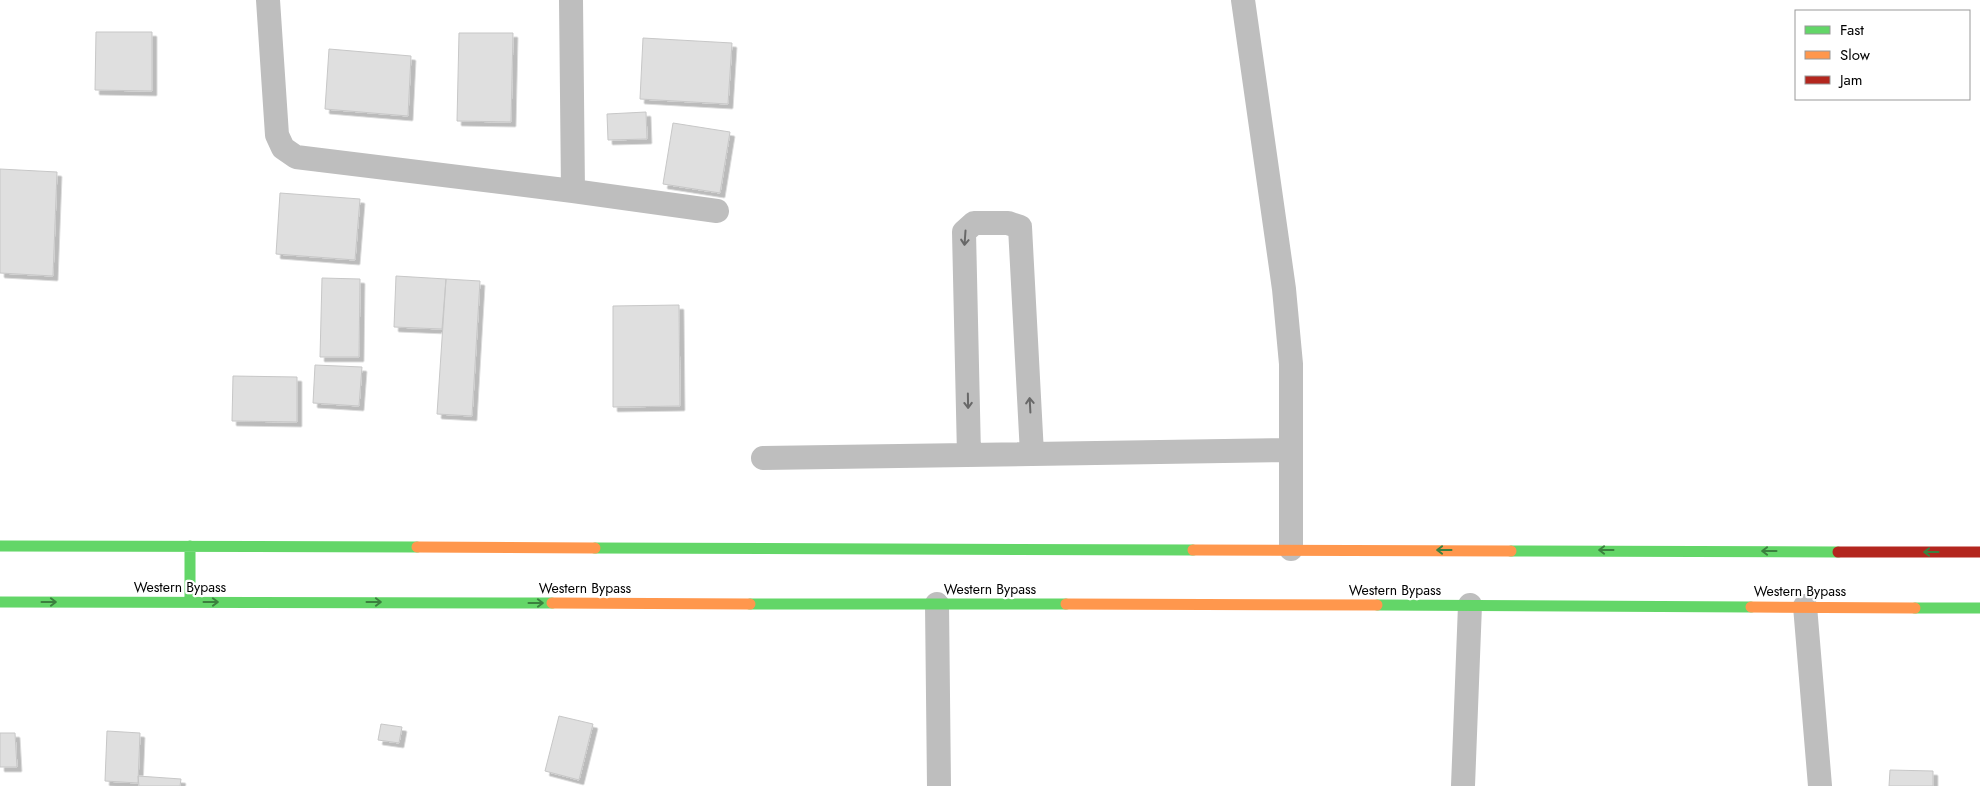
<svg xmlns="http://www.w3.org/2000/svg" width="1980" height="786" font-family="Jost,sans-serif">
<defs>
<filter id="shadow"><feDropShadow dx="4.5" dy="4.5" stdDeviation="0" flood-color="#0004"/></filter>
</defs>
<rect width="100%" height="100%" fill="#fff"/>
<!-- building -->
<path fill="#dfdfdf" stroke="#c7c7c7" filter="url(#shadow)" d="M 96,32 L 152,32 L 152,91 L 95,90 Z
M 459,33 L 513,33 L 511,122 L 457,121 Z
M 643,38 L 732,43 L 728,104 L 640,99 Z
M 329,49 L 411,56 L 408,116 L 325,109 Z
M 646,112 L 647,139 L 608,140 L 607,114 Z
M 673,123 L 730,132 L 720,193 L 663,184 Z
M 0,169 L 57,172 L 53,276 L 0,273 Z
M 280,193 L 360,199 L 355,260 L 276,254 Z
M 396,276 L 446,279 L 442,329 L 394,327 Z
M 322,278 L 360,279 L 359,357 L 320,357 Z
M 446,279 L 480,281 L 472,416 L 437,414 Z
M 679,305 L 680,406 L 613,407 L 613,306 Z
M 315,365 L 362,367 L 359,406 L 313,403 Z
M 233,376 L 297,377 L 297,422 L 232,421 Z
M 559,716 L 593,724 L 579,780 L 545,771 Z
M 381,724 L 402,727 L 399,743 L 378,740 Z
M 107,731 L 140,733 L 138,783 L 105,781 Z
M 0,733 L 15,733 L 17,767 L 0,767 Z
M 1890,770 L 1933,771 L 1933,786 L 1889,786 Z
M 138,776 L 181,779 L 180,786 L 139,786 Z"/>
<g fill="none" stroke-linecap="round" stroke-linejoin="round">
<!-- street -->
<path stroke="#bebebe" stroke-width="24" d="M 268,0 L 277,135 L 283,148 L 296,157 L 573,191 L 717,211
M 571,0 L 573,191
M 1243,0 L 1284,289 L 1291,364 L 1291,549
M 969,455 L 964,232 L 974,223 L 1008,223 L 1020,227 L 1032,454
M 763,458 L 1291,450
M 937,604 L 939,786
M 1805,606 L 1820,786
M 1463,786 L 1470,605"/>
<!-- fast -->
<path stroke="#63d668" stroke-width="11" d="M 0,546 L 417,547
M 190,546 L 190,602
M 595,548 L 1193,550
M 1511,551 L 1838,552
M 0,602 L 552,603
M 750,604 L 1066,604
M 1377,605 L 1751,607
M 1915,608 L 1980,608"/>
<!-- slow -->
<path stroke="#ff974d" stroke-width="11" d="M 417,547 L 595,548
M 1193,550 L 1511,551
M 552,603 L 750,604
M 1066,604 L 1377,605
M 1751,607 L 1915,608"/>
<!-- jam -->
<path stroke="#b3261e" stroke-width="11" d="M 1838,552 L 1980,552"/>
</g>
<!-- one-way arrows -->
<defs><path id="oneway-shaft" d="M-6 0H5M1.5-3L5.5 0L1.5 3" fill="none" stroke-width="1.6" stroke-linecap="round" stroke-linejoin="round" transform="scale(1.25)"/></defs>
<g stroke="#686868">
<use href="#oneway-shaft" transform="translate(965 238) rotate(94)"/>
<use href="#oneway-shaft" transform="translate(968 401) rotate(89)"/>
<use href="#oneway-shaft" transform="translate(1030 405) rotate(-93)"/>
</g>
<g stroke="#3b803e">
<use href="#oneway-shaft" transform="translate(1444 550) rotate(-180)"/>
<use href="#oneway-shaft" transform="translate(1606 550) rotate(-180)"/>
<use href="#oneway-shaft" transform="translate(1769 551) rotate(-180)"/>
<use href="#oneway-shaft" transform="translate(1931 552) rotate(-180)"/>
<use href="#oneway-shaft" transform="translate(49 602)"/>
<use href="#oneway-shaft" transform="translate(211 602)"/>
<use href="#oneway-shaft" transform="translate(374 602)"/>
<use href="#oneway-shaft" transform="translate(536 603)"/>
</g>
<g text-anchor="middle" stroke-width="4.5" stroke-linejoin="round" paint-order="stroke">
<!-- street labels -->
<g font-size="14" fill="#000" stroke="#fff">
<text x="180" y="592">Western Bypass</text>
<text x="585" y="593">Western Bypass</text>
<text x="990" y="594">Western Bypass</text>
<text x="1395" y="595">Western Bypass</text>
<text x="1800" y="596">Western Bypass</text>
</g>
</g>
<!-- legend -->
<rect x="1795" y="10" width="175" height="90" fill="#ffffff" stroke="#999999"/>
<rect x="1805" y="26" width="25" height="8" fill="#63d668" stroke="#999999"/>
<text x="1840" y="35" font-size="15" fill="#000000">Fast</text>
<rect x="1805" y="51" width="25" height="8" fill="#ff974d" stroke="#999999"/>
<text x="1840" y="60" font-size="15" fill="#000000">Slow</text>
<rect x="1805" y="76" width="25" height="8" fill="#b3261e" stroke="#999999"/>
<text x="1840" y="85" font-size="15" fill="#000000">Jam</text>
</svg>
